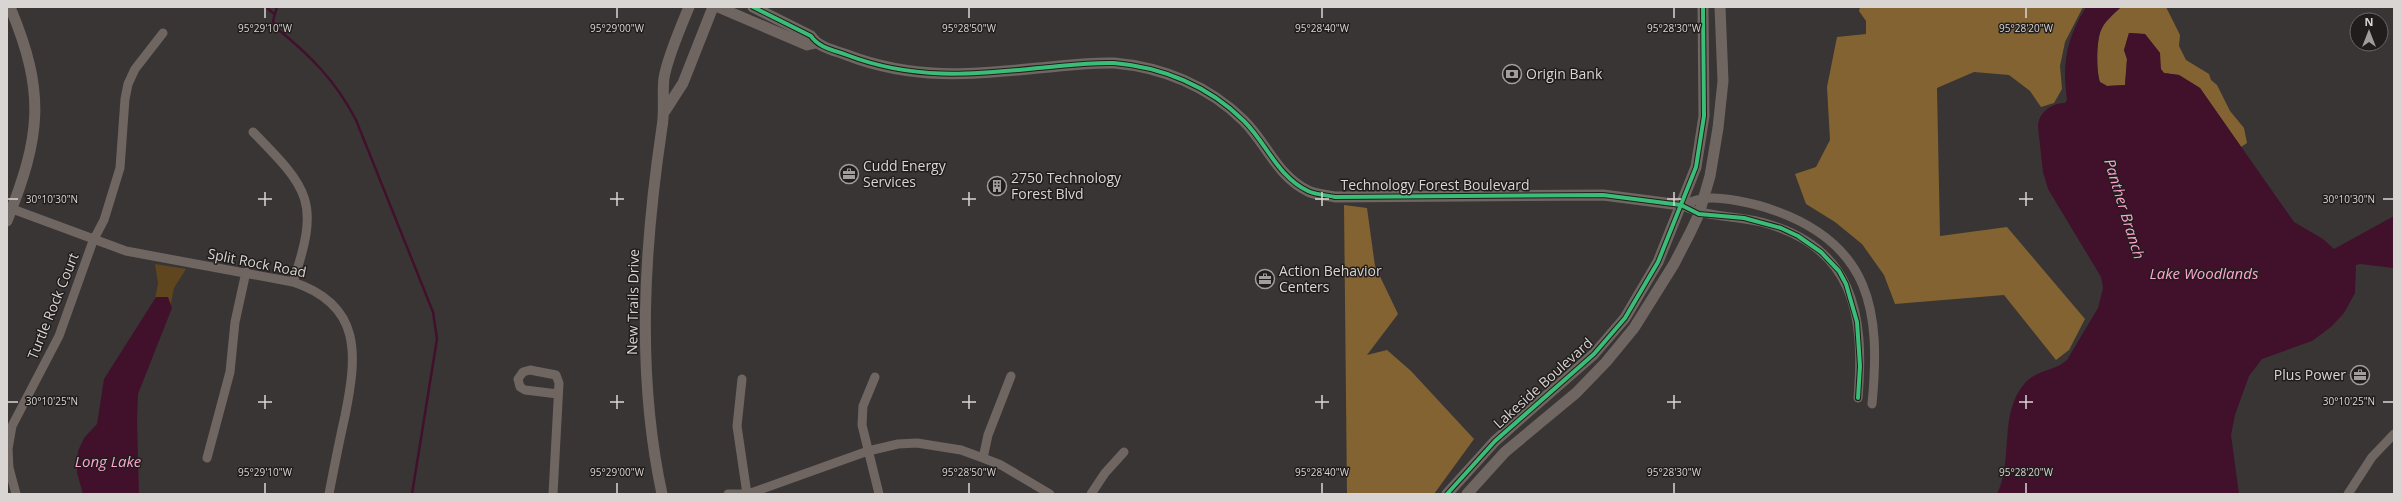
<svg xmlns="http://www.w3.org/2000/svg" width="2401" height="501" font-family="'Open Sans',sans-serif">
<rect width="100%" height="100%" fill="#393534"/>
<!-- green -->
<path fill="#60461e" d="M 155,264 L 186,269 L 174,288 L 170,308 L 154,305 L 158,283 Z"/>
<!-- forest -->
<path fill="#836331" d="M 1860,7 L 2083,7 L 2065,42 L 2060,66 L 2062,89 L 2054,103 L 2041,107 L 2030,91 L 2009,75 L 1974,72 L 1937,88 L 1940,236 L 2007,227 L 2085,319 L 2069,350 L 2056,360 L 2004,295 L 1895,304 L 1884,275 L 1862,244 L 1835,222 L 1806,204 L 1795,174 L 1816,167 L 1830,140 L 1827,87 L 1837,37 L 1866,34 L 1866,21 L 1859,11 Z
M 2121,7 L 2166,7 L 2180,35 L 2179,46 L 2186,60 L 2209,74 L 2211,80 L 2217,85 L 2230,111 L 2244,128 L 2247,143 L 2241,147 L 2200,88 L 2179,75 L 2164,73 L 2160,69 L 2160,53 L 2145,34 L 2129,33 L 2124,50 L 2127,59 L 2125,85 L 2107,86 L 2100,82 C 2096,71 2096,38 2102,28 C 2106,20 2114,14 2121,7 Z
M 1344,205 L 1367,208 L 1375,266 L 1398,314 L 1367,355 L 1387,350 L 1411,371 L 1474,439 L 1434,494 L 1347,494 Z"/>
<!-- water -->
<path fill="#41112c" d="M 2086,7 L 2121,7 C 2114,14 2106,20 2102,28 C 2096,38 2096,71 2100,82 L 2107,86 L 2125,85 L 2127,59 L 2124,50 L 2129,33 L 2145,34 L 2160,53 L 2161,69 L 2164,73 L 2179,75 L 2200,88 L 2294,222 L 2323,239 L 2334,249 L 2394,216 L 2394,268 L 2360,264 L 2356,265 L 2355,293 L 2344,313 L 2331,327 L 2312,341 L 2262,359 L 2249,376 L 2235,415 L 2231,435 L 2239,494 L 1997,494 C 2014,460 1998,413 2025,383 C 2036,370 2055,371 2067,360 L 2098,308 L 2103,288 L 2101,277 L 2048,189 L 2043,172 L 2038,127 C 2038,113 2051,103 2065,103 L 2067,100 C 2062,64 2066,39 2086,7 Z
M 156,297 L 168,297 L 172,308 L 138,394 L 137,421 L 139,494 L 83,494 L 77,473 L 78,451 L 84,438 L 97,424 L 104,379 Z"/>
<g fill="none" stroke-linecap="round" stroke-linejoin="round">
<!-- stream -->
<path stroke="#41112c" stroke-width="2.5" d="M 266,7 L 273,13
M 277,7 L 273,21 L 275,27 C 309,54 336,81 356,120 L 433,312 L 437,339 L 412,494"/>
<!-- minor -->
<path stroke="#6f6662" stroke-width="9" d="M 253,132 C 310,190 320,202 293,282
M 1681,205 C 1688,203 1695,200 1702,199 C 1718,195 1757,204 1773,210 C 1871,244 1881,311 1872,404
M 1681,205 C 1708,218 1733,215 1761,222 C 1854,246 1865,314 1858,398
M 7,207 L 126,251 L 293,282 C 363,305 357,356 345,416 C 339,442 334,468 329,494
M 875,377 L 863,406 L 862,425 L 879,494
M 742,379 L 737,426 L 747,494
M 207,458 L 230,372 L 235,322 L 246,272
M 983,458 L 988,435 L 1011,376
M 16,494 L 9,468 L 8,449 L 12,426 L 59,336 L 93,241 L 104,220 L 120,168 L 125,99 L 128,84 L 135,69 L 163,33
M 553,494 L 559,383 L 556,375 L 530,370 L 523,372 L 518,379 L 520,387 L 525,390 L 558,394
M 728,494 L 746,494
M 748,494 L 868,451 L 898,444 L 917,443 L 961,450 L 983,458 L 1001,465 L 1050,494
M 1091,494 L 1105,473 L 1124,452
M 2348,494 L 2372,457 L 2394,434"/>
<!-- tertiary -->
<path stroke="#6f6662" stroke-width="11" d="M 718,7 L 807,45 L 816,43
M 753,7 L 811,36 C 819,48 834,50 847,55 C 912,80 971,75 1038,68 C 1063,66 1089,62 1114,63 C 1162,67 1209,86 1244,121 C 1267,144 1277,176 1308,191 C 1316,195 1327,195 1335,197 L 1603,195 L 1681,205
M 665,111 L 683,83 L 713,7
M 7,221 C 41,136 46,93 10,7
M 662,494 C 636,373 644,248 662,127 C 665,111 662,94 664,78 C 667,59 681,26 689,7
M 1447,494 L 1495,441 L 1594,354 L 1625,318 L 1658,262 L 1696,167 L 1704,116 L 1703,7
M 1467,494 L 1505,452 L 1576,393 L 1606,362 L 1634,328 L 1674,264 L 1690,233 L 1699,214 L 1710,176 L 1718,128 L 1723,81 L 1720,7"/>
<defs>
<path id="cycleway" d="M 753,7 L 811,36 C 819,48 834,50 847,55 C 912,80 971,75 1038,68 C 1063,66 1089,62 1114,63 C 1162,67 1209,86 1244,121 C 1267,144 1277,176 1308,191 C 1316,195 1327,195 1335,197 L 1603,195 L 1681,205 L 1699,214 L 1744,218 L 1781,228 L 1798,236 L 1821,252 L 1839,271 L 1846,284 L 1857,322 L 1860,366 L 1858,398
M 1447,494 L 1495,441 L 1594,354 L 1625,318 L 1658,262 L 1696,167 L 1704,116 L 1703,7"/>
</defs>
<!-- cycleway casing -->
<use href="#cycleway" stroke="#201d1c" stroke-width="6"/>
<!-- cycleway -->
<use href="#cycleway" stroke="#3abd76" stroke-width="4"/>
</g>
<!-- ticks -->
<path fill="none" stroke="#d9d5d3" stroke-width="1.5" d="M 265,8 L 265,18M 617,8 L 617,18M 969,8 L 969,18M 1322,8 L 1322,18M 1674,8 L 1674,18M 2026,8 L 2026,18M 265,192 L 265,206M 617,192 L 617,206M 969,192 L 969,206M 1322,192 L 1322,206M 1674,192 L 1674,206M 2026,192 L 2026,206M 8,199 L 18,199M 258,199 L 272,199M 610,199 L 624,199M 962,199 L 976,199M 1315,199 L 1329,199M 1667,199 L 1681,199M 2019,199 L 2033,199M 2383,199 L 2393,199M 265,395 L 265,409M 617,395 L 617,409M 969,395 L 969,409M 1322,395 L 1322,409M 1674,395 L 1674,409M 2026,395 L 2026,409M 8,402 L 18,402M 258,402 L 272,402M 610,402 L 624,402M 962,402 L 976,402M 1315,402 L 1329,402M 1667,402 L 1681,402M 2019,402 L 2033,402M 2383,402 L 2393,402M 265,483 L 265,493M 617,483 L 617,493M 969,483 L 969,493M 1322,483 L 1322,493M 1674,483 L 1674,493M 2026,483 L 2026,493"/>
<!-- icons -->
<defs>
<symbol id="bank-ring" viewBox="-11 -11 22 22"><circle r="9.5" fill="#201d1c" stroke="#a19d9b" stroke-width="1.5"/><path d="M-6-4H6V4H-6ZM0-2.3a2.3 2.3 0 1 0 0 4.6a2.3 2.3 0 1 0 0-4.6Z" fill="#a19d9b"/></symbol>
<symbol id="office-ring" viewBox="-11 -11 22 22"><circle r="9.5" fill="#201d1c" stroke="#a19d9b" stroke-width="1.5"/><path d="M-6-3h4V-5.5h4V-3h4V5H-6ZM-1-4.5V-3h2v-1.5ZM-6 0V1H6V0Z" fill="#a19d9b"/></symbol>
<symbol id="building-ring" viewBox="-11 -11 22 22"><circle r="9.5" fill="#201d1c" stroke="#a19d9b" stroke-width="1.5"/><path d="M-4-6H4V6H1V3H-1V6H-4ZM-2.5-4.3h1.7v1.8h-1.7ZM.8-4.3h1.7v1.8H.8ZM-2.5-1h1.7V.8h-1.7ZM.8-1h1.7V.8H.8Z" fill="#a19d9b"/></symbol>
</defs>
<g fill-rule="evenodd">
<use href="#bank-ring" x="1501" y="63" width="22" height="22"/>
<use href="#office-ring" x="838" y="163" width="22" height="22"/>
<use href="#building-ring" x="986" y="175" width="22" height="22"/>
<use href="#office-ring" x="1254" y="268" width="22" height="22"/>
<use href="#office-ring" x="2349" y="364" width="22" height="22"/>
</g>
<g text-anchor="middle" stroke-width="3" stroke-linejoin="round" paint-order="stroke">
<!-- poi labels -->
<g font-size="14" fill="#d9d5d3" stroke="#201d1c" text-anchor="start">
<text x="1526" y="79">Origin Bank</text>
<text x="863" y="171">Cudd Energy<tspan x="863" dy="16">Services</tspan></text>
<text x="1011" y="183">2750 Technology<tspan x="1011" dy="16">Forest Blvd</tspan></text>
<text x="1279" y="276">Action Behavior<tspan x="1279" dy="16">Centers</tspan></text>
<text x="2346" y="380" text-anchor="end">Plus Power</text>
</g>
<!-- street labels -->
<g font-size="14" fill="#d9d5d3" stroke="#201d1c">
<text x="1435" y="190">Technology Forest Boulevard</text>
<text transform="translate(257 263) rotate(11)" y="5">Split Rock Road</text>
<text transform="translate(633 302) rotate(-89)" y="5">New Trails Drive</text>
<text transform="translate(53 306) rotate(-68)" y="5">Turtle Rock Court</text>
<text transform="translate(1543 383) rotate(-42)" y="5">Lakeside Boulevard</text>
</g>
<!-- water labels -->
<g font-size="15" font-style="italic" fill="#fea4cf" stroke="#201d1c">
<text transform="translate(2124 209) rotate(73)" y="5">Panther Branch</text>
<text x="2204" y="279">Lake Woodlands</text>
<text x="108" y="467">Long Lake</text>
</g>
</g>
<g font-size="10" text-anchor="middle" fill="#d9d5d3" stroke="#201d1c" stroke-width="3" stroke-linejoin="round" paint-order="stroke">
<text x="265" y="32">95°29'10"W</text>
<text x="617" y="32">95°29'00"W</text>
<text x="969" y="32">95°28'50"W</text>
<text x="1322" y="32">95°28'40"W</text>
<text x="1674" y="32">95°28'30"W</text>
<text x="2026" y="32">95°28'20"W</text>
<text x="52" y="203">30°10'30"N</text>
<text x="2349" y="203">30°10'30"N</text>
<text x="52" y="405">30°10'25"N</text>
<text x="2349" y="405">30°10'25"N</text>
<text x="265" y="476">95°29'10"W</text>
<text x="617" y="476">95°29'00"W</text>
<text x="969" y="476">95°28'50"W</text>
<text x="1322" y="476">95°28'40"W</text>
<text x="1674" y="476">95°28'30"W</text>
<text x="2026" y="476">95°28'20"W</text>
</g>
<!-- border -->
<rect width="2401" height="501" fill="none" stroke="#d9d5d3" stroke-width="16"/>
<!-- north arrow -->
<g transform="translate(2369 32)"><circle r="19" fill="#201d1c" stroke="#6a6765"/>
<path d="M0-3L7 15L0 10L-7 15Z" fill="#a19d9b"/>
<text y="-6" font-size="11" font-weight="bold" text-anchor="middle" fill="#d9d5d3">N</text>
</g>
</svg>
